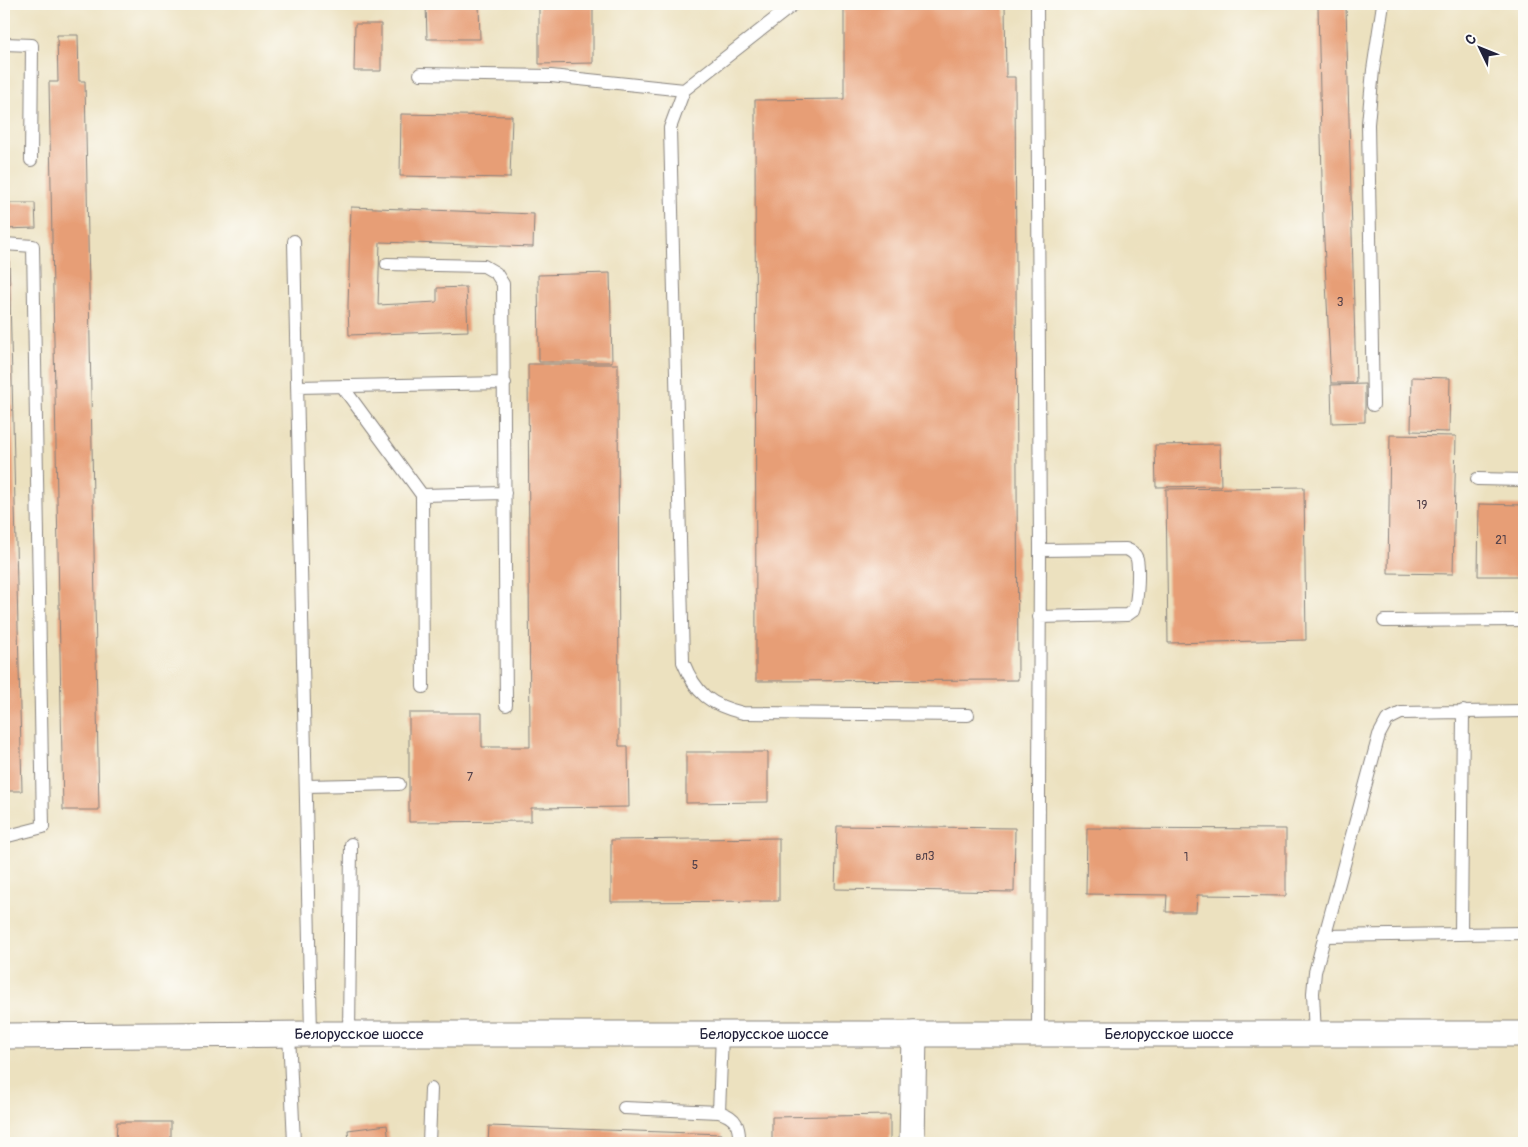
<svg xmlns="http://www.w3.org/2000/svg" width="1528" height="1147" font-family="Pangolin,sans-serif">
<rect width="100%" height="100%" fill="#fdfcf7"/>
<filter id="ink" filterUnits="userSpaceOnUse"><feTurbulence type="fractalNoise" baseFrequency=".02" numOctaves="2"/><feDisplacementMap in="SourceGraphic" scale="10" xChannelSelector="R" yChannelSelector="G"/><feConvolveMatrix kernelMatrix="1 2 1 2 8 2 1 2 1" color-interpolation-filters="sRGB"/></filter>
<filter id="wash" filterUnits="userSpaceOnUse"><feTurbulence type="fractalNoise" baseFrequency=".0096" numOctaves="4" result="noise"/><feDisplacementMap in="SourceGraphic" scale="20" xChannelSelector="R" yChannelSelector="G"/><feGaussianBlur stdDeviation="1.12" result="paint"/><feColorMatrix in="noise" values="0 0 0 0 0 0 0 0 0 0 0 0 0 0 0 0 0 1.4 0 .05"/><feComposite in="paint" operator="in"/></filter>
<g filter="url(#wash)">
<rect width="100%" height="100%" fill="#ece1bf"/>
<g id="blocks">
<!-- building -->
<path fill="#e79e76" d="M 426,4 L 479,4 L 480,39 L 427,39 Z
M 539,4 L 593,4 L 593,63 L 539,64 Z
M 844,4 L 1005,4 L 1006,77 L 1015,77 L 1018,680 L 756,681 L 755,100 L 844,99 Z
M 1346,6 L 1356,383 L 1331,383 L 1323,221 L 1318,7 Z
M 355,24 L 381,24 L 381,71 L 354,71 Z
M 57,35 L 78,35 L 79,81 L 85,81 L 99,810 L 63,810 L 49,82 L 58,82 Z
M 401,114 L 512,116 L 510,178 L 400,176 Z
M 4,203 L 35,203 L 36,228 L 4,229 Z
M 351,207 L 534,214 L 533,247 L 380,242 L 378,305 L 437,302 L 437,288 L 466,287 L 468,331 L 349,335 L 348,306 Z
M 4,256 L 9,256 L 22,791 L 4,791 Z
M 610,273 L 612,362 L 539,362 L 538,275 Z
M 528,364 L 618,364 L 619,746 L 628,746 L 629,807 L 531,808 L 531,821 L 409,822 L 409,713 L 482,713 L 482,747 L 530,747 Z
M 1412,377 L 1450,378 L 1449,432 L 1411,431 Z
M 1365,384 L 1365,422 L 1332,423 L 1331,385 Z
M 1390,435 L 1456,436 L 1453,574 L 1388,573 Z
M 1220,444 L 1221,486 L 1156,487 L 1155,445 Z
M 1304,487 L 1306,640 L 1168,643 L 1166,489 Z
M 1479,504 L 1524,505 L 1524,576 L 1478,576 Z
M 686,752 L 768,752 L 768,802 L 686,803 Z
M 837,826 L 1015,828 L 1014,892 L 835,889 Z
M 1087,828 L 1286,829 L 1286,896 L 1197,895 L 1196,912 L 1166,912 L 1167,895 L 1086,894 Z
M 779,838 L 779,901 L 611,902 L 611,840 Z
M 890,1115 L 890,1143 L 772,1143 L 772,1117 Z
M 117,1122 L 171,1122 L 171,1143 L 116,1143 Z
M 387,1125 L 389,1143 L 349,1143 L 348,1130 Z
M 489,1126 L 722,1134 L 722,1143 L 488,1143 Z
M 22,1140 L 22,1143 L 4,1143 L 4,1141 Z"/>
</g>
</g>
<g filter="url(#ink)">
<use href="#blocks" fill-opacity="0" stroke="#87827d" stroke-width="1"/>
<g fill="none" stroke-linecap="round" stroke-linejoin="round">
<defs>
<path id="lane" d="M 794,4 L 684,90 L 670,128 L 683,662 C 696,694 710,705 743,713 L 968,715
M 1037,4 L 1040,550 L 1038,1034
M 4,44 L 32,45 L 31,160
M 420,74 L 551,76 L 684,90
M 294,241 L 311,1034
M 4,244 L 33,246 L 43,827 L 4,837
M 387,264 L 484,266 L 496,273 L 503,284 L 506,705
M 342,386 L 422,495 L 423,687
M 297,387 L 505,383
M 1373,405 L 1368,124 L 1373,70 L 1383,4
M 1477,479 L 1524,480
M 422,495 L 505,493
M 1039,617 L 1127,615 L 1134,610 C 1138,601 1139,569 1137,559 C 1135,553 1131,551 1126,549 L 1040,550
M 1384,621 L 1524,620
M 306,786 L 399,784
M 1461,934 L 1463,711
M 1324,936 L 1524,933
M 289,1034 L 294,1143
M 349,1034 L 351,844
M 1315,1035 L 1313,993 L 1315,972 L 1379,735 L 1387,720 L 1401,713 L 1524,711
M 624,1108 L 719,1112 C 736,1117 740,1126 739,1143
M 719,1112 L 722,1034
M 429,1143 L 431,1089"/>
<g id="street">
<path id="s1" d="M 4,1036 L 311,1034 L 1524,1034"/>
<path d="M 912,1143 L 914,1034"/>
</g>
</defs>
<!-- lane casing -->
<use href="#lane" stroke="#87827d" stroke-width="14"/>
<!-- street casing -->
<use href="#street" stroke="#87827d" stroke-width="27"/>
<!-- lane -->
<use href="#lane" stroke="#fff" stroke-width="12"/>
<!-- street -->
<use href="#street" stroke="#fff" stroke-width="25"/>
</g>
</g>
<g text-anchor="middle" stroke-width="4" stroke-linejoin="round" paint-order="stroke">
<!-- number labels -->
<g font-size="12" fill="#53414a">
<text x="1340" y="306">3</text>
<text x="1422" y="509">19</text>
<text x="1501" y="544">21</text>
<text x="470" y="781">7</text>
<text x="925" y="860">вл3</text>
<text x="1186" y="861">1</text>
<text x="695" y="869">5</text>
</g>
<!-- street labels -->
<g font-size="15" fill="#22223b" stroke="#fdfcf7">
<text dy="5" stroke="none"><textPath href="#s1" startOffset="355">Белорусское шоссе</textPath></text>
<text dy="5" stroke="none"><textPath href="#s1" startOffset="760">Белорусское шоссе</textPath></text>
<text dy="5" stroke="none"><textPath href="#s1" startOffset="1165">Белорусское шоссе</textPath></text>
</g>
</g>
<!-- margin -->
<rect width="1528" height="1147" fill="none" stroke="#fdfcf7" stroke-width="20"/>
<!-- north arrow -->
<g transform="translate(1480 48) rotate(313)" stroke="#fdfcf7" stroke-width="4" paint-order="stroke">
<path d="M0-4L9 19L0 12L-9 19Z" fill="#22223b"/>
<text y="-8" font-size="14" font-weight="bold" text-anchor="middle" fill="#22223b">С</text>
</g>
</svg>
